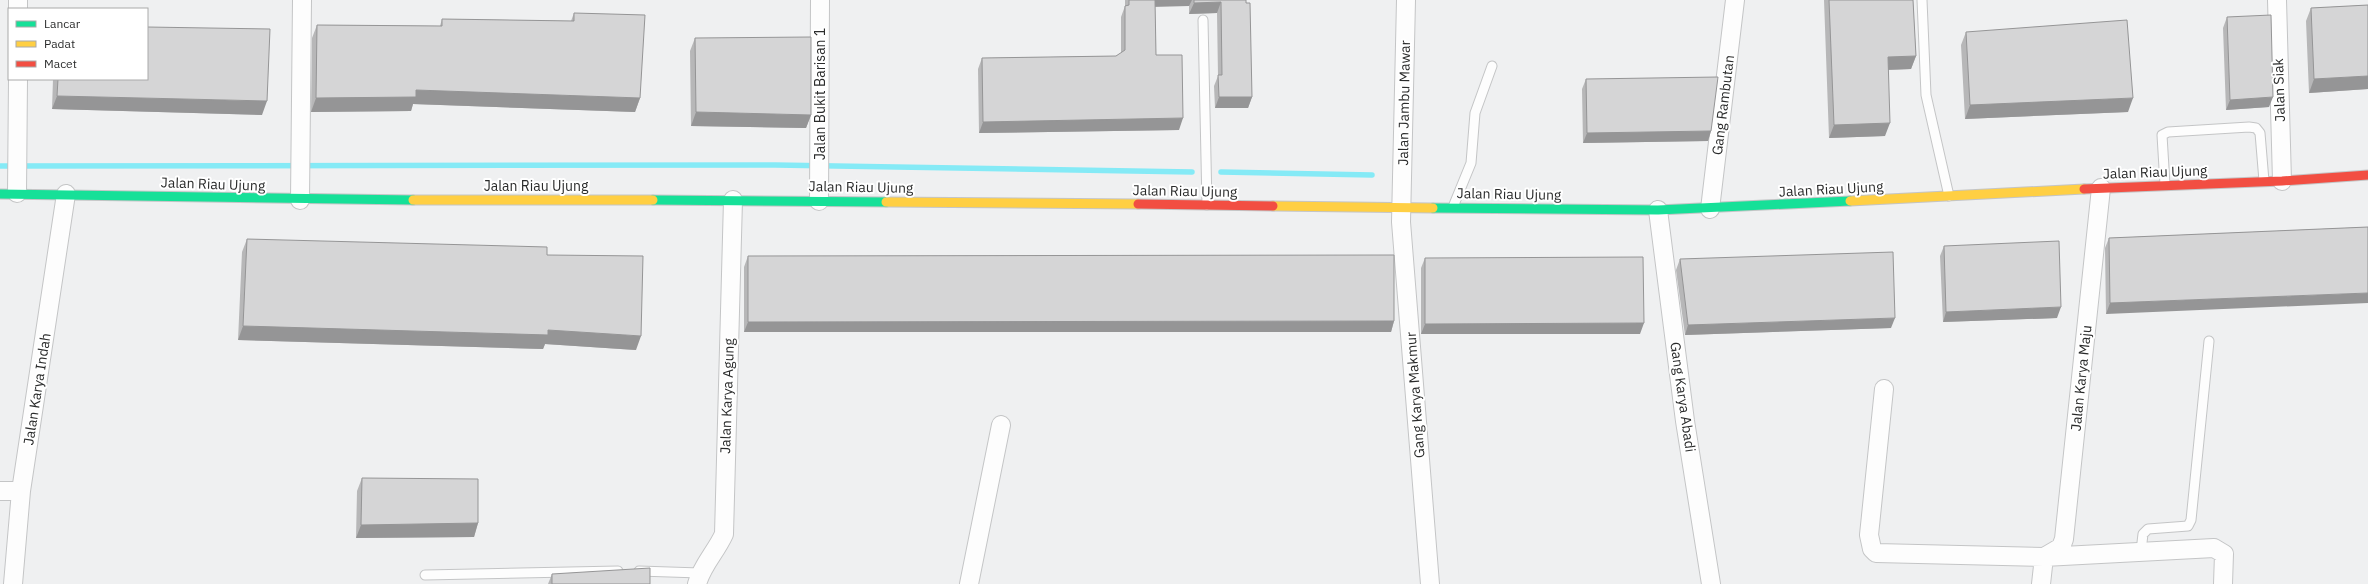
<svg xmlns="http://www.w3.org/2000/svg" width="2368" height="584" font-family="'IBM Plex Sans',sans-serif">
<rect width="100%" height="100%" fill="#eff0f1"/>
<g fill="none" stroke-linecap="round" stroke-linejoin="round">
<!-- stream -->
<path stroke="#85eaf6" stroke-width="5.5" d="M 0,166 L 775,165 L 1192,172
M 1221,172 L 1372,175"/>
<defs>
<path id="lane" d="M 1922,0 L 1926,95 L 1949,196
M 1203,20 L 1207,205
M 2165,185 L 2162,135 L 2168,132 L 2249,127 L 2256,128 L 2260,133 L 2264,181
M 1453,207 L 1471,163 L 1475,113 L 1492,66
M 2141,551 L 2143,534 L 2148,529 L 2188,526 L 2191,520 L 2209,341
M 639,571 L 700,573
M 425,575 L 618,571"/>
<path id="street" d="M 18,0 L 18,9
M 1406,0 L 1401,222 L 1430,584
M 2277,0 L 2282,181
M 17,193 L 18,79
M 300,200 L 302,0
M 819,201 L 820,0
M 1710,209 L 1735,0
M 1658,210 L 1685,421 L 1711,584
M 1884,389 L 1869,535 L 1872,549 L 1876,553 L 2044,557 L 2061,547 L 2064,539 L 2101,188
M 0,491 L 21,491
M 13,584 L 21,491 L 66,194
M 697,584 C 702,565 716,552 724,534 L 733,200
M 969,584 L 1001,425
M 2041,584 L 2044,557 L 2214,548 L 2224,554 L 2223,584"/>
<path id="fast" d="M 0,194 L 413,200
M 653,200 L 886,202
M 1433,208 L 1658,210 L 1850,201"/>
<path id="slow" d="M 413,200 L 653,200
M 1850,201 L 2084,189
M 886,202 L 1138,204
M 1273,206 L 1433,208"/>
<path id="jam" d="M 2084,189 L 2282,181 L 2368,175
M 1138,204 L 1273,206"/>
</defs>
<!-- lane casing -->
<use href="#lane" stroke="#c4c5c6" stroke-width="11"/>
<!-- street casing -->
<use href="#street" stroke="#c4c5c6" stroke-width="20"/>
<!-- fast casing -->
<use href="#fast" stroke="#c4c5c6" stroke-width="11"/>
<!-- slow casing -->
<use href="#slow" stroke="#c4c5c6" stroke-width="11"/>
<!-- jam casing -->
<use href="#jam" stroke="#c4c5c6" stroke-width="11"/>
<!-- lane -->
<use href="#lane" stroke="#fdfdfd" stroke-width="9"/>
<!-- street -->
<use href="#street" stroke="#fdfdfd" stroke-width="18"/>
<!-- fast -->
<use href="#fast" stroke="#16e098" stroke-width="9"/>
<!-- slow -->
<use href="#slow" stroke="#ffcf43" stroke-width="9"/>
<!-- jam -->
<use href="#jam" stroke="#f24e42" stroke-width="9"/>
</g>
<!-- wall -->
<path fill="#b7b7b8" d="M 1125,0 L 1246,0 L 1252,97 L 1248,108 L 1215,108 L 1214,86 L 1218,76 L 1217,13 L 1189,14 L 1189,6 L 1155,6 L 1156,55 L 1179,130 L 979,133 L 978,69 L 982,58 L 1116,56 L 1121,53 L 1121,17 L 1125,6 Z
M 1824,0 L 1913,0 L 1916,56 L 1911,69 L 1888,70 L 1885,136 L 1829,138 Z
M 2368,5 L 2368,89 L 2309,93 L 2306,21 L 2311,8 Z
M 574,13 L 640,98 L 635,112 L 413,104 L 411,111 L 311,112 L 312,38 L 317,25 L 440,26 L 442,19 L 571,21 Z
M 2227,17 L 2269,107 L 2226,110 L 2223,28 Z
M 1966,32 L 2128,112 L 1965,119 L 1961,45 Z
M 695,38 L 811,115 L 806,128 L 691,126 L 690,51 Z
M 53,79 L 147,79 L 262,115 L 52,109 Z
M 1586,79 L 1711,131 L 1708,141 L 1583,143 L 1582,89 Z
M 2368,227 L 2106,314 L 2105,248 L 2109,238 Z
M 247,239 L 547,255 L 636,350 L 545,344 L 543,349 L 238,340 L 242,252 Z
M 1944,246 L 2057,318 L 1943,322 L 1940,256 Z
M 748,256 L 1394,321 L 1391,332 L 744,332 L 744,267 Z
M 1425,258 L 1640,334 L 1421,334 L 1421,268 Z
M 1680,259 L 1891,328 L 1685,335 L 1676,270 Z
M 362,478 L 478,523 L 474,537 L 356,538 L 357,491 Z
M 552,574 L 650,584 L 548,584 Z"/>
<!-- shaded-wall -->
<path fill="#959596" d="M 1153,0 L 1192,0 L 1189,6 L 1151,7 Z
M 1221,2 L 1217,13 L 1189,14 L 1194,3 Z
M 1916,56 L 1911,69 L 1883,70 L 1888,57 Z
M 2368,76 L 2368,89 L 2309,93 L 2314,79 Z
M 416,90 L 640,98 L 635,112 L 413,104 L 411,111 L 311,112 L 316,98 Z
M 57,96 L 267,101 L 262,115 L 52,109 Z
M 1219,97 L 1252,97 L 1248,108 L 1215,108 Z
M 2273,97 L 2269,107 L 2226,110 L 2230,100 Z
M 2133,98 L 2128,112 L 1965,119 L 1970,105 Z
M 696,112 L 811,115 L 806,128 L 691,126 Z
M 1183,118 L 1179,130 L 979,133 L 983,122 Z
M 1890,123 L 1885,136 L 1829,138 L 1834,125 Z
M 1711,131 L 1708,141 L 1583,143 L 1587,133 Z
M 2368,293 L 2368,303 L 2106,314 L 2110,303 Z
M 2061,307 L 2057,318 L 1943,322 L 1946,312 Z
M 1895,318 L 1891,328 L 1685,335 L 1688,325 Z
M 1394,321 L 1391,332 L 744,332 L 748,322 Z
M 1644,323 L 1640,334 L 1421,334 L 1425,324 Z
M 243,326 L 548,330 L 641,336 L 636,350 L 545,344 L 543,349 L 238,340 Z
M 478,523 L 474,537 L 356,538 L 361,525 Z"/>
<!-- building -->
<path fill="#d5d5d6" stroke="#959596" d="M 1129,0 L 1155,0 L 1156,55 L 1182,55 L 1183,118 L 983,122 L 982,58 L 1116,56 L 1125,50 L 1125,6 L 1129,5 Z
M 1194,0 L 1246,0 L 1246,3 L 1250,3 L 1252,97 L 1219,97 L 1218,75 L 1222,75 L 1221,2 L 1194,3 Z
M 1829,0 L 1913,0 L 1916,56 L 1888,57 L 1890,123 L 1834,125 Z
M 2368,5 L 2368,76 L 2314,79 L 2311,8 Z
M 574,13 L 645,15 L 640,98 L 416,90 L 416,97 L 316,98 L 317,25 L 442,26 L 442,19 L 574,21 Z
M 2271,15 L 2273,97 L 2230,100 L 2227,17 Z
M 2127,20 L 2133,98 L 1970,105 L 1966,32 Z
M 147,27 L 270,29 L 267,101 L 57,96 L 58,79 L 147,79 Z
M 811,37 L 811,115 L 696,112 L 695,38 Z
M 1718,77 L 1711,131 L 1587,133 L 1586,79 Z
M 2368,227 L 2368,293 L 2110,303 L 2109,238 Z
M 247,239 L 547,247 L 547,255 L 643,256 L 641,336 L 548,330 L 548,335 L 243,326 Z
M 2059,241 L 2061,307 L 1946,312 L 1944,246 Z
M 1893,252 L 1895,318 L 1688,325 L 1680,259 Z
M 1394,255 L 1394,321 L 748,322 L 748,256 Z
M 1643,257 L 1644,323 L 1425,324 L 1425,258 Z
M 362,478 L 478,479 L 478,523 L 361,525 Z
M 650,568 L 650,584 L 552,584 L 552,574 Z"/>
<g text-anchor="middle" stroke-width="4" stroke-linejoin="round" paint-order="stroke">
<!-- street labels -->
<g font-size="14" fill="#2a2b2b" stroke="#fff">
<text transform="translate(2279 90) rotate(-92)" y="5">Jalan Siak</text>
<text transform="translate(820 94) rotate(-90)" y="5">Jalan Bukit Barisan 1</text>
<text transform="translate(1404 103) rotate(-89)" y="5">Jalan Jambu Mawar</text>
<text transform="translate(1723 105) rotate(-83)" y="5">Gang Rambutan</text>
<text transform="translate(2155 172) rotate(-2)" y="5">Jalan Riau Ujung</text>
<text transform="translate(213 184) rotate(2)" y="5">Jalan Riau Ujung</text>
<text x="536" y="191">Jalan Riau Ujung</text>
<text transform="translate(861 187) rotate(1)" y="5">Jalan Riau Ujung</text>
<text transform="translate(1831 189) rotate(-3)" y="5">Jalan Riau Ujung</text>
<text transform="translate(1185 191) rotate(1)" y="5">Jalan Riau Ujung</text>
<text transform="translate(1509 194) rotate(1)" y="5">Jalan Riau Ujung</text>
<text transform="translate(2081 378) rotate(-84)" y="5">Jalan Karya Maju</text>
<text transform="translate(37 389) rotate(-81)" y="5">Jalan Karya Indah</text>
<text transform="translate(1415 395) rotate(-94)" y="5">Gang Karya Makmur</text>
<text transform="translate(727 396) rotate(-88)" y="5">Jalan Karya Agung</text>
<text transform="translate(1683 397) rotate(82)" y="5">Gang Karya Abadi</text>
</g>
</g>
<!-- legend -->
<rect x="8" y="8" width="140" height="72" fill="#ffffff" stroke="#aaaaaa"/>
<rect x="16" y="21" width="20" height="6" fill="#16e098" stroke="#aaaaaa"/>
<text x="44" y="28" font-size="12" fill="#2a2b2b">Lancar</text>
<rect x="16" y="41" width="20" height="6" fill="#ffcf43" stroke="#aaaaaa"/>
<text x="44" y="48" font-size="12" fill="#2a2b2b">Padat</text>
<rect x="16" y="61" width="20" height="6" fill="#f24e42" stroke="#aaaaaa"/>
<text x="44" y="68" font-size="12" fill="#2a2b2b">Macet</text>
</svg>
